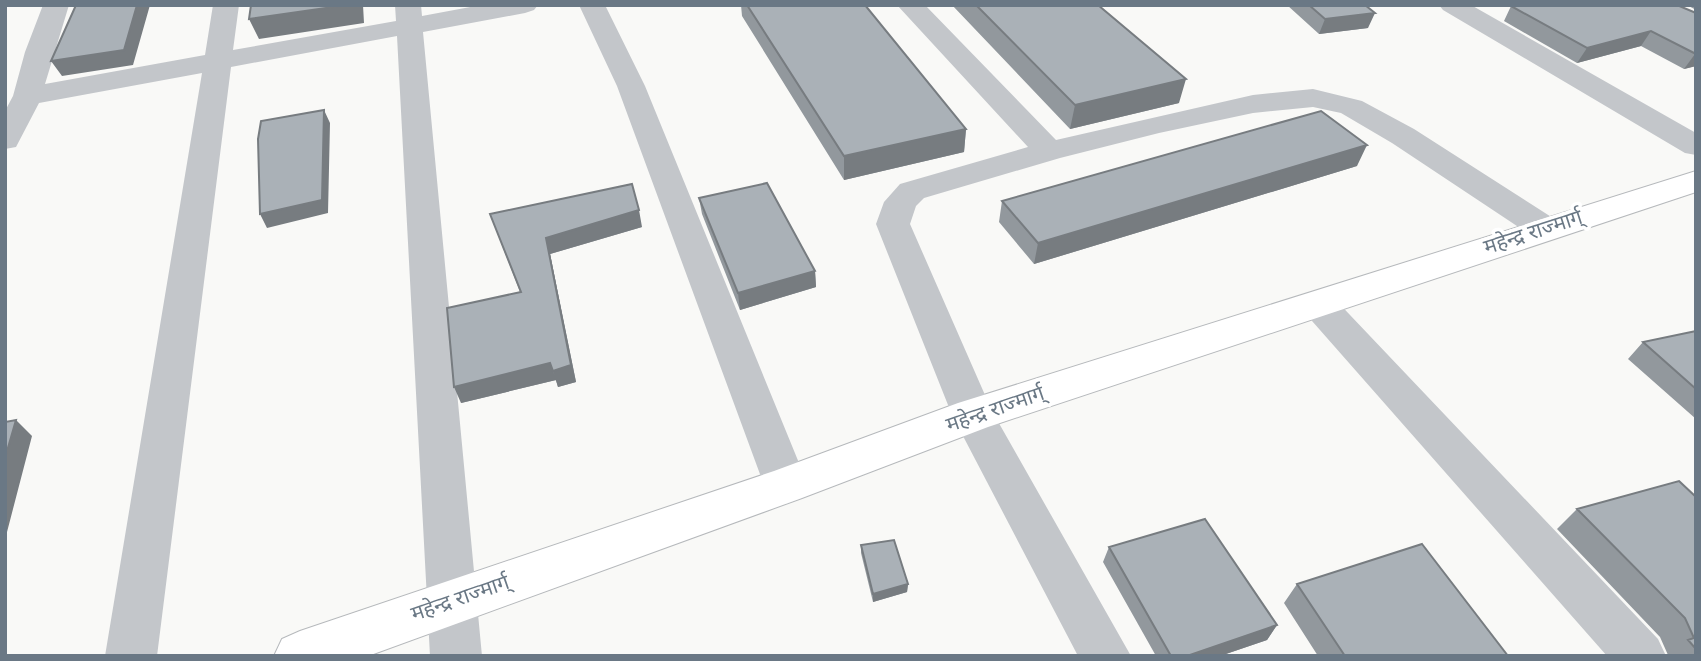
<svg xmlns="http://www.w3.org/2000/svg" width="1701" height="661" font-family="'Public Sans','Noto Sans Devanagari',sans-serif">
<rect width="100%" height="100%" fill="#f9f9f7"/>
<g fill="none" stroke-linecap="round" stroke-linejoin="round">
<defs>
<path id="highway" d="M 1696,171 L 1696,192 L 988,427 L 802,498 L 368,656 L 274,656 L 282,639 L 300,631 L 774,471 L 958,403 Z"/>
</defs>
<!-- highway casing -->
<use href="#highway" stroke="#b6b9bc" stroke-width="2"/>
<!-- minor -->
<path fill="#c3c6ca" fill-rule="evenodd" d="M 43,5 L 69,5 L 45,84 L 205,55 L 213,5 L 239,5 L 233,50 L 396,21 L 395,5 L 421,5 L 422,16 L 481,5 L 538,5 L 534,10 L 525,13 L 423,32 L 482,656 L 430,656 L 397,36 L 231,67 L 157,656 L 105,656 L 202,73 L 39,103 L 16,147 L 5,149 L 5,111 L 13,96 L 25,52 Z
M 579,5 L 605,5 L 645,86 L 808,485 L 802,498 L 786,504 L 770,498 L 764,485 L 617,86 Z
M 897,5 L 925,5 L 1056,140 L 1253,95 L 1313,89 L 1362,101 L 1414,129 L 1556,220 L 1561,228 L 1556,236 L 1544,239 L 1532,236 L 1392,143 L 1341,113 L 1313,107 L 1253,113 L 1159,133 L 1060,158 L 924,198 L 916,206 L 910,224 L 992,411 L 1131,656 L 1078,656 L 952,415 L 876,224 L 884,202 L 900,184 L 1028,147 Z
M 1439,5 L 1471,5 L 1696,133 L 1696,155 L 1685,153 L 1443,10 Z
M 1318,291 L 1331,295 L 1658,639 L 1666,656 L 1607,656 L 1305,313 L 1299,304 L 1305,295 Z"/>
<!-- highway -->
<use href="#highway" fill="#fff" fill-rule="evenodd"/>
</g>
<!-- wall -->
<path fill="#92989d" d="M 741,5 L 865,5 L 966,129 L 964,152 L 844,180 L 742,16 Z
M 952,5 L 1098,5 L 1179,103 L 1070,129 Z
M 1287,5 L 1365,5 L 1368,28 L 1319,34 Z
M 1687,5 L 1696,5 L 1696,10 Z
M 1511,6 L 1696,13 L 1696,66 L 1684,69 L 1641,46 L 1577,63 L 1504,21 Z
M 1357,166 L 1034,264 L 999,222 L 1002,201 Z
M 699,198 L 815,271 L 816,287 L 740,310 L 702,214 Z
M 490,214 L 642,227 L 550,254 L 576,382 L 558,387 L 556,380 L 461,403 L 520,292 Z
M 1696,331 L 1696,419 L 1628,359 L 1643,342 Z
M 1696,497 L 1696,656 L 1666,656 L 1668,655 L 1660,637 L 1557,529 L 1577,509 Z
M 861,545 L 908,584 L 907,592 L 873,602 L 861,553 Z
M 1109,547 L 1277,625 L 1267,640 L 1220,656 L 1156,656 L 1103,562 Z
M 1297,584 L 1508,656 L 1318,656 L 1284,603 Z"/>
<!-- shaded-wall -->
<path fill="#777c80" d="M 137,5 L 150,5 L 133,65 L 62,76 L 51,61 Z
M 347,5 L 363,5 L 364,23 L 259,39 L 249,19 Z
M 1375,13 L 1368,28 L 1319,34 L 1325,19 Z
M 1651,31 L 1641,46 L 1577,63 L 1587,48 Z
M 1695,54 L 1696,66 L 1684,69 Z
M 1186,79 L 1179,103 L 1070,129 L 1075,105 Z
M 324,110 L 330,123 L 328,213 L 267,228 L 260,214 Z
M 966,129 L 964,152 L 844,180 L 844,156 Z
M 1367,145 L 1357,166 L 1034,264 L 1038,243 Z
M 639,210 L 642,227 L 550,254 L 576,382 L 558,387 L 553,371 L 546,238 Z
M 815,271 L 816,287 L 740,310 L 738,293 Z
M 550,363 L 556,380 L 461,403 L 454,387 Z
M 16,420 L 32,436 L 7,532 L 5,532 L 5,458 Z
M 908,584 L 907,592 L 873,602 L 873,594 Z
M 1277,625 L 1267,640 L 1220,656 L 1187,656 Z"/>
<!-- building -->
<path fill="#aab1b7" stroke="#777c80" stroke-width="2" d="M 76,5 L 137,5 L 124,50 L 51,61 Z
M 251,5 L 347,5 L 249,19 Z
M 747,5 L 865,5 L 966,129 L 844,156 Z
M 976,5 L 1098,5 L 1186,79 L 1075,105 Z
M 1309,5 L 1365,5 L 1375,13 L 1325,19 Z
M 1515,5 L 1677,5 L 1696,13 L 1696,54 L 1651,31 L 1587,48 L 1511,6 Z
M 324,110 L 322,200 L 260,214 L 258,139 L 261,121 Z
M 1321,111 L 1367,145 L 1038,243 L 1002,201 Z
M 767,183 L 815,271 L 738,293 L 699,198 Z
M 632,184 L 639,210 L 546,238 L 571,365 L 553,371 L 550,363 L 454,387 L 447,308 L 521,292 L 490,214 Z
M 1696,331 L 1696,389 L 1643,342 Z
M 16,420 L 5,458 L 5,422 Z
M 1679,481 L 1696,497 L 1696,649 L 1688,640 L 1694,638 L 1685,618 L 1577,509 Z
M 1205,519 L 1277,625 L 1187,656 L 1171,656 L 1109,547 Z
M 894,540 L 908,584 L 873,594 L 861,545 Z
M 1422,544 L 1508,656 L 1345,656 L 1297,584 Z"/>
<g text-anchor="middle" stroke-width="7" stroke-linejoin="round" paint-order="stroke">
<!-- street labels -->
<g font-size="21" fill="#6a7885" stroke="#fff">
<text transform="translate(1533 232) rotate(-18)" y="7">महेन्द्र राज्मार्ग्</text>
<text transform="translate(995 409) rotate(-19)" y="7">महेन्द्र राज्मार्ग्</text>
<text transform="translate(460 598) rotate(-19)" y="7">महेन्द्र राज्मार्ग्</text>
</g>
</g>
<!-- border -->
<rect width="1701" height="661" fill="none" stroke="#6a7885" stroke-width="14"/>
</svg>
